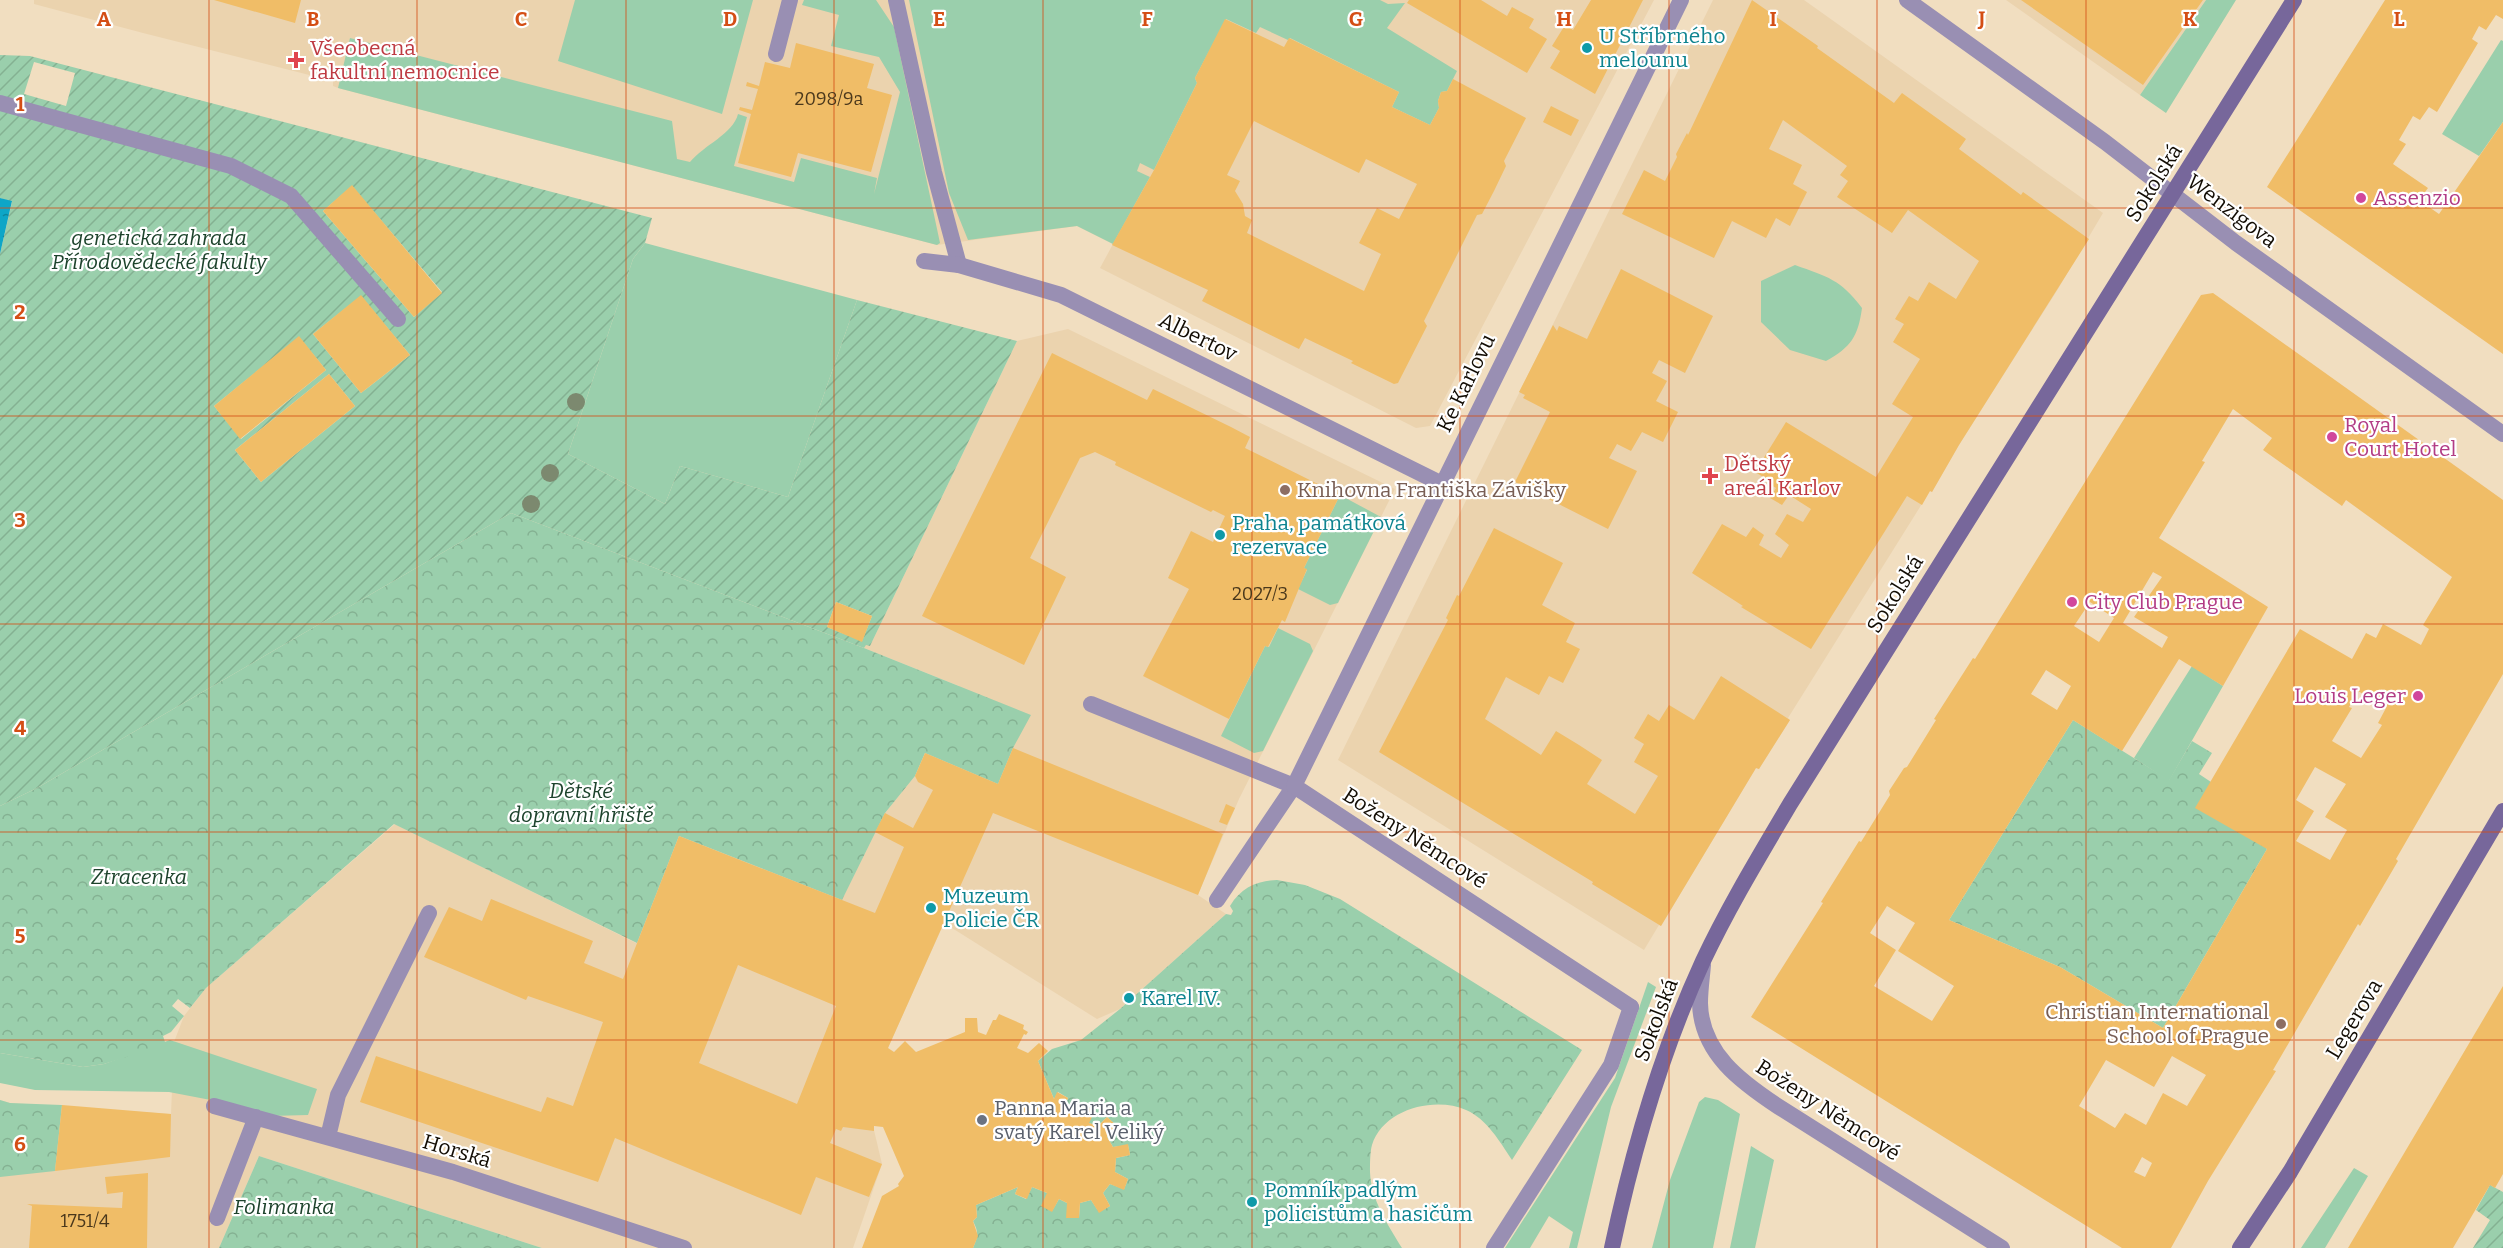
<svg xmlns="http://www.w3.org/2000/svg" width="2503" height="1248" font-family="Bitter,serif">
<defs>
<pattern id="park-crowns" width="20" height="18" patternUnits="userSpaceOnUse" patternTransform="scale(1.5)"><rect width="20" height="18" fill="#9acfac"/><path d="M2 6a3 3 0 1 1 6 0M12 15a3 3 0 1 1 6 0" fill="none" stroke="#84b192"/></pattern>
<pattern id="garden-furrows" width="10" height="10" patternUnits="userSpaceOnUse" patternTransform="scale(1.5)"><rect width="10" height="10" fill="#9acfac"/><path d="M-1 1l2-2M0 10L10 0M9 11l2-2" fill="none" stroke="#84b192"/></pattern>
<pattern id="water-ripples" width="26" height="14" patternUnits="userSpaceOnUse" patternTransform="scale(1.5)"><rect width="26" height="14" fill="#0da6c7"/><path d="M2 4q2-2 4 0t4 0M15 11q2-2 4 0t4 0" fill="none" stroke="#0b869f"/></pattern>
</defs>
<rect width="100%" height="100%" fill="#f1dec0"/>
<!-- built -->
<path fill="#ebd3ae" d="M 34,0 L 1654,0 L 1430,426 L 1416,428 L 1100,268 L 1113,244 L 1077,226 L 937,245 L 338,88 L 333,86 L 333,81 L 143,33 L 34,4 Z
M 1713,0 L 1804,0 L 2103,213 L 2058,289 L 1959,445 L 1932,492 L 1930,491 L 1788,718 L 1790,720 L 1759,769 L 1756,768 L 1661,926 L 1659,925 L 1644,950 L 1338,760 Z
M 2006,0 L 2206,0 L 2140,95 Z
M 1068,329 L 1395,489 L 1239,799 L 1199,892 L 1198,895 L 1226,914 L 1120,1009 L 1097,1019 L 944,923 L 888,1048 L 873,1126 L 882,1164 L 853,1248 L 542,1248 L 259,1156 L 219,1248 L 0,1248 L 0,1100 L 10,1103 L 171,1114 L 174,1042 L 184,1016 L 206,988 L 395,824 L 636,943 L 679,836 L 842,899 L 885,813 L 915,776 L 959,686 L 864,648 L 866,644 L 870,646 L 1017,341 Z"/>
<!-- grass -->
<path fill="#9acfac" d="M 575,0 L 753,0 L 722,114 L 558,61 Z
M 804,0 L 876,0 L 894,27 L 940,243 L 937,245 L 338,88 L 350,38 L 672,121 L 677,159 L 690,162 C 704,145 733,134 738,114 L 747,117 L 734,166 L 794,182 L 801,158 L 877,178 L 874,194 L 900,92 L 879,57 L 831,46 L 839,15 L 802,5 Z
M 909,0 L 1380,0 L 1388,4 L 1405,3 L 1387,28 L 1457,71 L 1447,91 L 1441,92 L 1438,101 L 1439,108 L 1430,125 L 1392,107 L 1399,92 L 1290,38 L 1288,40 L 1260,27 L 1256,33 L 1226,19 L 1195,78 L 1197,83 L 1154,170 L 1140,163 L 1137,171 L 1150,177 L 1113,244 L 1077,226 L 968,240 L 949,193 Z
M 2206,0 L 2236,0 L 2166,113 L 2140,95 Z
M 2501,40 L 2503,41 L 2503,122 L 2479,156 L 2442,134 Z
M 645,243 L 857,300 L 788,497 L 680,466 L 665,504 L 568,454 L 633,259 Z
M 1795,265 C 1828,277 1840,279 1862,308 C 1858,337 1851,347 1826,361 L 1790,350 L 1761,322 L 1761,281 Z
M 1340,495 L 1381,517 L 1338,603 L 1330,605 L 1298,589 L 1307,570 L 1304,568 Z
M 1278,628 L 1310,644 L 1313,651 L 1263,751 L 1254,753 L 1221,736 L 1265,646 L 1269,647 Z
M 2192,666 L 2223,686 L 2169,781 L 2134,758 Z
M 1648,982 L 1656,987 L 1611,1107 L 1577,1248 L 1569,1248 L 1573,1232 L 1549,1216 L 1530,1248 L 1505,1248 L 1615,1078 Z
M 170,1040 L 317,1089 L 308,1115 L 270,1116 L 242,1106 L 169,1092 L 35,1090 L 0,1083 L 0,1053 L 83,1067 L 104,1064 Z
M 1705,1097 L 1718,1100 L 1740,1114 L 1713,1248 L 1652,1248 L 1670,1180 L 1699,1102 Z
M 1751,1146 L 1774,1160 L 1755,1248 L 1730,1248 Z
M 2354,1168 L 2368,1176 L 2325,1248 L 2301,1248 Z"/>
<!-- park -->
<path fill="url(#park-crowns)" d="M 511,513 L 864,648 L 1031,715 L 1013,748 L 998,784 L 925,753 L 915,776 L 885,813 L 842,900 L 679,836 L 637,943 L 394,824 L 206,988 L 190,1008 L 178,999 L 172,1006 L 184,1016 L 171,1032 L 163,1036 L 165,1042 L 174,1042 L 104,1064 L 83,1067 L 0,1053 L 0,806 L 37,788 Z
M 2073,720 L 2169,780 L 2192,741 L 2212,753 L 2199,774 L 2211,782 L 2267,849 L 2163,1028 L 2060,967 L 1949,920 Z
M 1277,880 L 1305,885 L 1340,899 L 1582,1050 L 1512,1160 C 1500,1142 1487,1119 1466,1110 C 1435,1096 1383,1109 1372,1145 C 1370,1152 1370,1164 1370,1172 C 1371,1200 1388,1225 1402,1248 L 973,1248 C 978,1236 979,1233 973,1221 L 977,1217 L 976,1205 L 1018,1187 L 1015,1194 L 1026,1199 L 1032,1187 L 1047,1193 L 1052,1211 L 1059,1199 L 1067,1203 L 1067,1218 L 1079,1218 L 1080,1203 L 1091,1200 L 1099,1212 L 1110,1206 L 1103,1193 L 1110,1184 L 1124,1189 L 1128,1179 L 1115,1172 L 1116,1158 L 1130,1155 L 1128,1145 L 1113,1147 L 1107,1137 L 1117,1126 L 1107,1117 L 1098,1126 L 1089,1123 L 1084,1105 L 1078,1117 L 1063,1110 L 1068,1098 L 1058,1092 L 1054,1099 L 1038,1061 L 1052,1049 L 1081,1040 L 1120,1009 L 1226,914 L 1231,915 L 1233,911 L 1230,906 C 1241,888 1256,881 1277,880 Z
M 0,1100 L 10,1103 L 62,1105 L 55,1171 L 0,1177 Z
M 259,1156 L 542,1248 L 219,1248 Z"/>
<!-- garden -->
<path fill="url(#garden-furrows)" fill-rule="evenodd" d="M 0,55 L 30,56 L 652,218 L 645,243 L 633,259 L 568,454 L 665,504 L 680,466 L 788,497 L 857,300 L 1017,341 L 870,646 L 866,645 L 864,648 L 511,513 L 37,788 L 0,806 L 0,254 L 12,202 L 0,198 ZM 34,62 L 75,73 L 66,106 L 24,94 ZM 352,186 L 442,292 L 414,317 L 323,211 ZM 361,296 L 410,355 L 361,393 L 313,334 ZM 299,337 L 326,370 L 241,439 L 214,406 ZM 329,374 L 355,406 L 261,482 L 235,450 ZM 836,602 L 872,616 L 862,641 L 827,627 Z
M 2490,1185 L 2503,1192 L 2503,1248 L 2473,1248 L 2490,1220 L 2476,1210 Z"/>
<!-- water -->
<path fill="url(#water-ripples)" d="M 0,198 L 12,201 L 0,254 Z"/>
<!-- building -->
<path fill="#f0bd67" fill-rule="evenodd" d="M 214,0 L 301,0 L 295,23 Z
M 1409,0 L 1481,0 L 1507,16 L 1512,7 L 1534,19 L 1529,28 L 1547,39 L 1527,73 L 1407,3 Z
M 1591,0 L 1643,0 L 1595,94 L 1550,68 L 1560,51 L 1552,46 L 1565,25 L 1573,30 Z
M 1752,0 L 1818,46 L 1817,48 L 1894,103 L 1902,93 L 1966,139 L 1959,149 L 2021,195 L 2023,192 L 2089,239 L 1959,445 L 1932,492 L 1930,491 L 1922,505 L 1907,496 L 1811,649 L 1741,607 L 1743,606 L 1692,573 L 1722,524 L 1746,537 L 1753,527 L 1764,535 L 1759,545 L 1781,558 L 1789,545 L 1775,534 L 1787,514 L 1803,522 L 1811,509 L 1789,495 L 1782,505 L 1770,498 L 1776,488 L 1771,485 L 1773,483 L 1755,472 L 1786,422 L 1876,477 L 1913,417 L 1892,404 L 1920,359 L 1893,342 L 1904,324 L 1895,319 L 1909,296 L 1918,301 L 1929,282 L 1956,299 L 1979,261 L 1908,210 L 1892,233 L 1837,197 L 1848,181 L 1840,175 L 1847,166 L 1783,120 L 1769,149 L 1802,165 L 1793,184 L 1807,192 L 1790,226 L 1776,218 L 1766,238 L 1732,221 L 1714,258 L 1622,214 L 1644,170 L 1665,181 L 1677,157 L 1676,154 L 1687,133 L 1688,135 Z
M 2021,0 L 2203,0 L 2143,85 Z
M 2385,0 L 2503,0 L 2503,19 L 2496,15 L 2486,30 L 2479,26 L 2472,39 L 2478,43 L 2437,112 L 2429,107 L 2420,120 L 2413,116 L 2399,140 L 2406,144 L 2393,164 L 2428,188 L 2419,200 L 2439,214 L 2503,122 L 2503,354 L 2267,187 Z
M 1225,19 L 1284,47 L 1289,38 L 1399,92 L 1392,107 L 1430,125 L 1439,108 L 1438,101 L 1441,92 L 1447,91 L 1453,79 L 1526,118 L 1504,161 L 1506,166 L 1494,191 L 1482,214 L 1477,215 L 1424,321 L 1427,326 L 1398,383 L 1394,384 L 1351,363 L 1353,361 L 1305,338 L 1299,349 L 1202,301 L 1208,290 L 1112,245 L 1154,170 L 1197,83 L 1195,78 ZM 1254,121 L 1359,173 L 1366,159 L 1417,184 L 1399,219 L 1377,208 L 1359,243 L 1381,254 L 1364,291 L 1247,233 L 1252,220 L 1245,216 L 1243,204 L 1235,191 L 1240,181 L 1227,175 Z
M 796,43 L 874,64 L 867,88 L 892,95 L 871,172 L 798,153 L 791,177 L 738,163 L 751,114 L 739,110 L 740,107 L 752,110 L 758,89 L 746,86 L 747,82 L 759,86 L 765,62 L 790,68 Z
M 1551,106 L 1579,120 L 1571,136 L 1543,122 Z
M 352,185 L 442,293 L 414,317 L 323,211 Z
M 1621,269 L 1713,316 L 1685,373 L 1659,360 L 1652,373 L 1667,381 L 1656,401 L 1678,412 L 1663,442 L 1642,432 L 1631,451 L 1617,444 L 1609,458 L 1637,471 L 1608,529 L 1515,482 L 1550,412 L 1523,398 L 1525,395 L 1519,392 L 1553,325 L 1557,331 L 1559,326 L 1587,339 Z
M 2213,293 L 2503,500 L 2503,674 L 2396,859 L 2398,861 L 2360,926 L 2358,924 L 2273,1070 L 2276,1071 L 2208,1181 L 2171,1248 L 2122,1248 L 1751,1017 L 1823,903 L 1821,902 L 1859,841 L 1861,842 L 1890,795 L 1889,791 L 1904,768 L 1907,767 L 1936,720 L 1934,719 L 1973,658 L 1975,659 L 2201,295 ZM 2233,409 L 2272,438 L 2263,450 L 2342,506 L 2346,500 L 2452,577 L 2423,625 L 2429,629 L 2421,645 L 2383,624 L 2376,638 L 2366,633 L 2352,659 L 2300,629 L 2195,808 L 2267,849 L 2163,1028 L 2060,967 L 1949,920 L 2073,720 L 2122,751 L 2179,659 L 2223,686 L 2268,607 L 2159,538 L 2205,462 L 2202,461 ZM 2153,572 L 2162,577 L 2134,617 L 2168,637 L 2162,648 L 2123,623 ZM 2090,602 L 2114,618 L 2099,642 L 2074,626 ZM 2046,670 L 2071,686 L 2057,710 L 2031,694 ZM 2358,691 L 2386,708 L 2378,723 L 2382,725 L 2361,758 L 2332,741 L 2352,708 L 2349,707 ZM 2315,767 L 2346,784 L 2325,817 L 2347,830 L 2330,860 L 2296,841 L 2314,811 L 2296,800 ZM 1887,906 L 1915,923 L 1898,951 L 1954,986 L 1932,1021 L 1874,986 L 1896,950 L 1870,933 ZM 2172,1056 L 2206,1075 L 2187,1106 L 2163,1093 L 2146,1125 L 2125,1113 L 2115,1128 L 2079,1106 L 2106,1060 L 2154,1087 ZM 2142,1157 L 2152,1163 L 2145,1177 L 2134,1172 Z
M 361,295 L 410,355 L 361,393 L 313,334 Z
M 299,336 L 326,370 L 240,439 L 214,406 Z
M 1052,353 L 1147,400 L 1153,389 L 1231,427 L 1250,437 L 1245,448 L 1340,495 L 1304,568 L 1307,569 L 1285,622 L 1282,620 L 1268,647 L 1265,646 L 1229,719 L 1143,676 L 1189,589 L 1168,578 L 1191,531 L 1213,542 L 1225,516 L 1213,510 L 1211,512 L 1115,465 L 1116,462 L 1095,452 L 1080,458 L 1030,558 L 1066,577 L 1024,665 L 922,616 Z
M 329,374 L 355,406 L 261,482 L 235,450 Z
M 1494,528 L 1563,563 L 1542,605 L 1575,623 L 1566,642 L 1580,649 L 1563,683 L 1549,676 L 1539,695 L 1506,677 L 1485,719 L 1541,755 L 1556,731 L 1579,745 L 1602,760 L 1587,784 L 1635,814 L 1658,776 L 1634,762 L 1644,744 L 1634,738 L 1648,714 L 1659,721 L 1669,705 L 1694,720 L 1721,676 L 1790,720 L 1759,769 L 1756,768 L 1661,926 L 1592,884 L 1593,882 L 1379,752 L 1448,620 L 1446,618 L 1457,595 L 1459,596 Z
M 836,602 L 872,616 L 862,642 L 827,627 Z
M 1013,748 L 1223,834 L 1198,895 L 993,813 L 888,1048 L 894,1052 L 905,1041 L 916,1052 L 965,1032 L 965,1018 L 977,1018 L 978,1032 L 986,1035 L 993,1020 L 996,1020 L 999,1014 L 1024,1025 L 1023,1029 L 1028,1032 L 1026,1035 L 1024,1034 L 1017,1048 L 1028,1053 L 1039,1043 L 1048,1051 L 1038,1061 L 1054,1099 L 1057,1092 L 1068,1098 L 1063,1110 L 1078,1117 L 1084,1105 L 1095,1111 L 1089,1123 L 1098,1126 L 1107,1117 L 1117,1126 L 1107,1137 L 1113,1147 L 1128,1144 L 1130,1155 L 1116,1158 L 1115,1172 L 1128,1179 L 1124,1190 L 1110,1184 L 1103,1193 L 1110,1206 L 1099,1213 L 1091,1200 L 1080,1203 L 1079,1218 L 1066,1218 L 1067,1203 L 1059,1199 L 1052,1212 L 1041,1206 L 1047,1193 L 1032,1187 L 1027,1199 L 1015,1194 L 1018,1187 L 976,1205 L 977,1217 L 973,1221 L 978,1236 L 973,1248 L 862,1248 L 882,1196 L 899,1186 L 898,1184 L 904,1176 L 883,1127 L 874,1126 L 874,1131 L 843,1127 L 841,1131 L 836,1129 L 830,1143 L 882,1164 L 869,1197 L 816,1177 L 801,1215 L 615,1138 L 598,1182 L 360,1102 L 376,1056 L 541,1112 L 547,1097 L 573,1106 L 603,1022 L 528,996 L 526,1000 L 424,957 L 449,907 L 482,921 L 491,899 L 593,941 L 584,963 L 623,979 L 679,836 L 875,913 L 904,847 L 875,832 L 885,813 L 913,828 L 933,790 L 918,782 L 915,776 L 925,753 L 998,784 ZM 738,965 L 836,1006 L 797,1104 L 699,1063 Z
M 1226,804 L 1235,808 L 1227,825 L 1219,822 Z
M 2503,986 L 2503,1174 L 2495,1188 L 2490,1185 L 2453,1248 L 2348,1248 Z
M 62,1105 L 171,1114 L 170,1157 L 55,1171 Z
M 148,1173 L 147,1248 L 29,1248 L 32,1206 L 27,1204 L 122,1208 L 123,1192 L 107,1194 L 105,1177 Z"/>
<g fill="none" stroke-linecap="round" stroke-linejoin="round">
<!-- service -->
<path stroke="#998fb3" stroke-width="16" d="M 896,0 L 934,172 L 959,265
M 776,54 L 790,0
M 0,103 L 231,166 L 291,196 L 398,319
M 1091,704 L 1294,786 L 1217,900
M 214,1106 L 453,1172 L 684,1248
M 328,1137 L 338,1095 L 429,913
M 217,1218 L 256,1117
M 1494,1248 L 1611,1065 L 1631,1007"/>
<!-- minor -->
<path stroke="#998fb3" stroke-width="16" d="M 1907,0 L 2105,142 L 2236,243 L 2503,434
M 924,261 L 959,265 L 1061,295 L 1442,484
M 1703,965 C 1702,977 1700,990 1700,1003 C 1701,1053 1741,1082 1779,1107 L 2002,1248
M 1631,1007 L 1294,786 L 1681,0"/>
<!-- secondary -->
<path stroke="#77679b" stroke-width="16" d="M 1612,1248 C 1633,1149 1661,1052 1703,961 C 1729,906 1760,855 1790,804 L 2294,0
M 2240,1248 L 2290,1172 L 2503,811"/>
</g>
<!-- trees -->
<g fill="#7c896f">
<circle cx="576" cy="402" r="9"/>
<circle cx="550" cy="473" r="9"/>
<circle cx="531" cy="504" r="9"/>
</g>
<!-- grid -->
<path fill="none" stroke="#d44e15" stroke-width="1.5" stroke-opacity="0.55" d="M 209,0 L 209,1248M 417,0 L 417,1248M 626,0 L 626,1248M 834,0 L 834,1248M 1043,0 L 1043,1248M 1252,0 L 1252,1248M 1460,0 L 1460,1248M 1669,0 L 1669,1248M 1877,0 L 1877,1248M 2086,0 L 2086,1248M 2294,0 L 2294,1248M 0,208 L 2503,208M 0,416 L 2503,416M 0,624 L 2503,624M 0,832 L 2503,832M 0,1040 L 2503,1040"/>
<!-- markers -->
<g fill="#0f9aa8" stroke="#fff" stroke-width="2">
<circle cx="1587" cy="48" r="6"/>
<circle cx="1220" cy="535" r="6"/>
<circle cx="931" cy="908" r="6"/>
<circle cx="1129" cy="998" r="6"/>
<circle cx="1252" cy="1202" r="6"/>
</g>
<g fill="#e0444e" stroke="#fff" stroke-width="2">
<path d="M293 51h6v6h6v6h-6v6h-6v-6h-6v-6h6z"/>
<path d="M1707 467h6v6h6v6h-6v6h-6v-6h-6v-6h6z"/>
</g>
<g fill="#d1479c" stroke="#fff" stroke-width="2">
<circle cx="2361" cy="198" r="6"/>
<circle cx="2332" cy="437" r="6"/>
<circle cx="2072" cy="602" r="6"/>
<circle cx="2418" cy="696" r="6"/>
</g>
<g fill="#8d6e63" stroke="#fff" stroke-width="2">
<circle cx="1285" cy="490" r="6"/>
<circle cx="2281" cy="1024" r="6"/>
</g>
<circle fill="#6b7280" stroke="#fff" stroke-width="2" cx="982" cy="1120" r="6"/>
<g text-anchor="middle" stroke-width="4.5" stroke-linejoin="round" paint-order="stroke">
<!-- number labels -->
<g font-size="18" fill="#4a381c">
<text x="829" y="105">2098/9a</text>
<text x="1260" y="600">2027/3</text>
<text x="85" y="1227">1751/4</text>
</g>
<!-- culture labels -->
<g font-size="21" fill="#0d838f" stroke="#fff" text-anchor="start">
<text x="1599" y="43">U Stříbrného<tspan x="1599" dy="24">melounu</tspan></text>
<text x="1232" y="530">Praha, památková<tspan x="1232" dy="24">rezervace</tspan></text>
<text x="943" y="903">Muzeum<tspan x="943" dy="24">Policie ČR</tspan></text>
<text x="1141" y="1005">Karel IV.</text>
<text x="1264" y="1197">Pomník padlým<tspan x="1264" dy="24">policistům a hasičům</tspan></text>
</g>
<!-- health labels -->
<g font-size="21" fill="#be3a42" stroke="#fff" text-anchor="start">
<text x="310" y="55">Všeobecná<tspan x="310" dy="24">fakultní nemocnice</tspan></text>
<text x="1724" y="471">Dětský<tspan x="1724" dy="24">areál Karlov</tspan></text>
</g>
<!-- street labels -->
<g font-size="21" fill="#120c03" stroke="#fff">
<text transform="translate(2154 183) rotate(-58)" y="7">Sokolská</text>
<text transform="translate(2232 211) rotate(37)" y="7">Wenzigova</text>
<text transform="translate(1198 337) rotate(26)" y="7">Albertov</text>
<text transform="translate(1466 383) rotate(-64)" y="7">Ke Karlovu</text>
<text transform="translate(1895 594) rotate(-58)" y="7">Sokolská</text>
<text transform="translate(1415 838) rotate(33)" y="7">Boženy Němcové</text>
<text transform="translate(2354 1019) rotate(-59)" y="7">Legerova</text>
<text transform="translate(1656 1020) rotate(-69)" y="7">Sokolská</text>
<text transform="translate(1828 1110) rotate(33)" y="7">Boženy Němcové</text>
<text transform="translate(457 1151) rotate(17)" y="7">Horská</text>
</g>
<!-- hotel labels -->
<g font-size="21" fill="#b23c85" stroke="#fff" text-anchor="start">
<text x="2373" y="205">Assenzio</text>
<text x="2344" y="432">Royal<tspan x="2344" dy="24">Court Hotel</tspan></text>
<text x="2084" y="609">City Club Prague</text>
<text x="2406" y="703" text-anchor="end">Louis Leger</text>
</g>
<!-- park labels -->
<g font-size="21" font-style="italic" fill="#1d432c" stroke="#fff">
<text x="159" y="245">genetická zahrada<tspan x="159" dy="24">Přírodovědecké fakulty</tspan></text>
<text x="581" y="798">Dětské<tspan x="581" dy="24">dopravní hřiště</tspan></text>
<text x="139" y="884">Ztracenka</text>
<text x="284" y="1214">Folimanka</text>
</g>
<!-- education labels -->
<g font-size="21" fill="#785e54" stroke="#fff" text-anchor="start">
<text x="1297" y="497">Knihovna Františka Závišky</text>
<text x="2269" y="1019" text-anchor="end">Christian International<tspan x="2269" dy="24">School of Prague</tspan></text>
</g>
<!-- worship labels -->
<g font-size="21" fill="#5b616d" stroke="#fff" text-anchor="start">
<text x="994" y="1115">Panna Maria a<tspan x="994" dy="24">svatý Karel Veliký</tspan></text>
</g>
</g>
<g font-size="20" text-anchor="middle" font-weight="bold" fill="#d44e15" stroke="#fff" stroke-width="4.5" stroke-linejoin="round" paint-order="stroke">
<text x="104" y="26">A</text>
<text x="313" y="26">B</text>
<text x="521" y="26">C</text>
<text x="730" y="26">D</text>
<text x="939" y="26">E</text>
<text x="1147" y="26">F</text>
<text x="1356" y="26">G</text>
<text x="1564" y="26">H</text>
<text x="1773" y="26">I</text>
<text x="1982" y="26">J</text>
<text x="2190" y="26">K</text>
<text x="2399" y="26">L</text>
<text x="20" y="111">1</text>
<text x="20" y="319">2</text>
<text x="20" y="527">3</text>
<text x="20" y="735">4</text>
<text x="20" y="943">5</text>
<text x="20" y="1151">6</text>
</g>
</svg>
